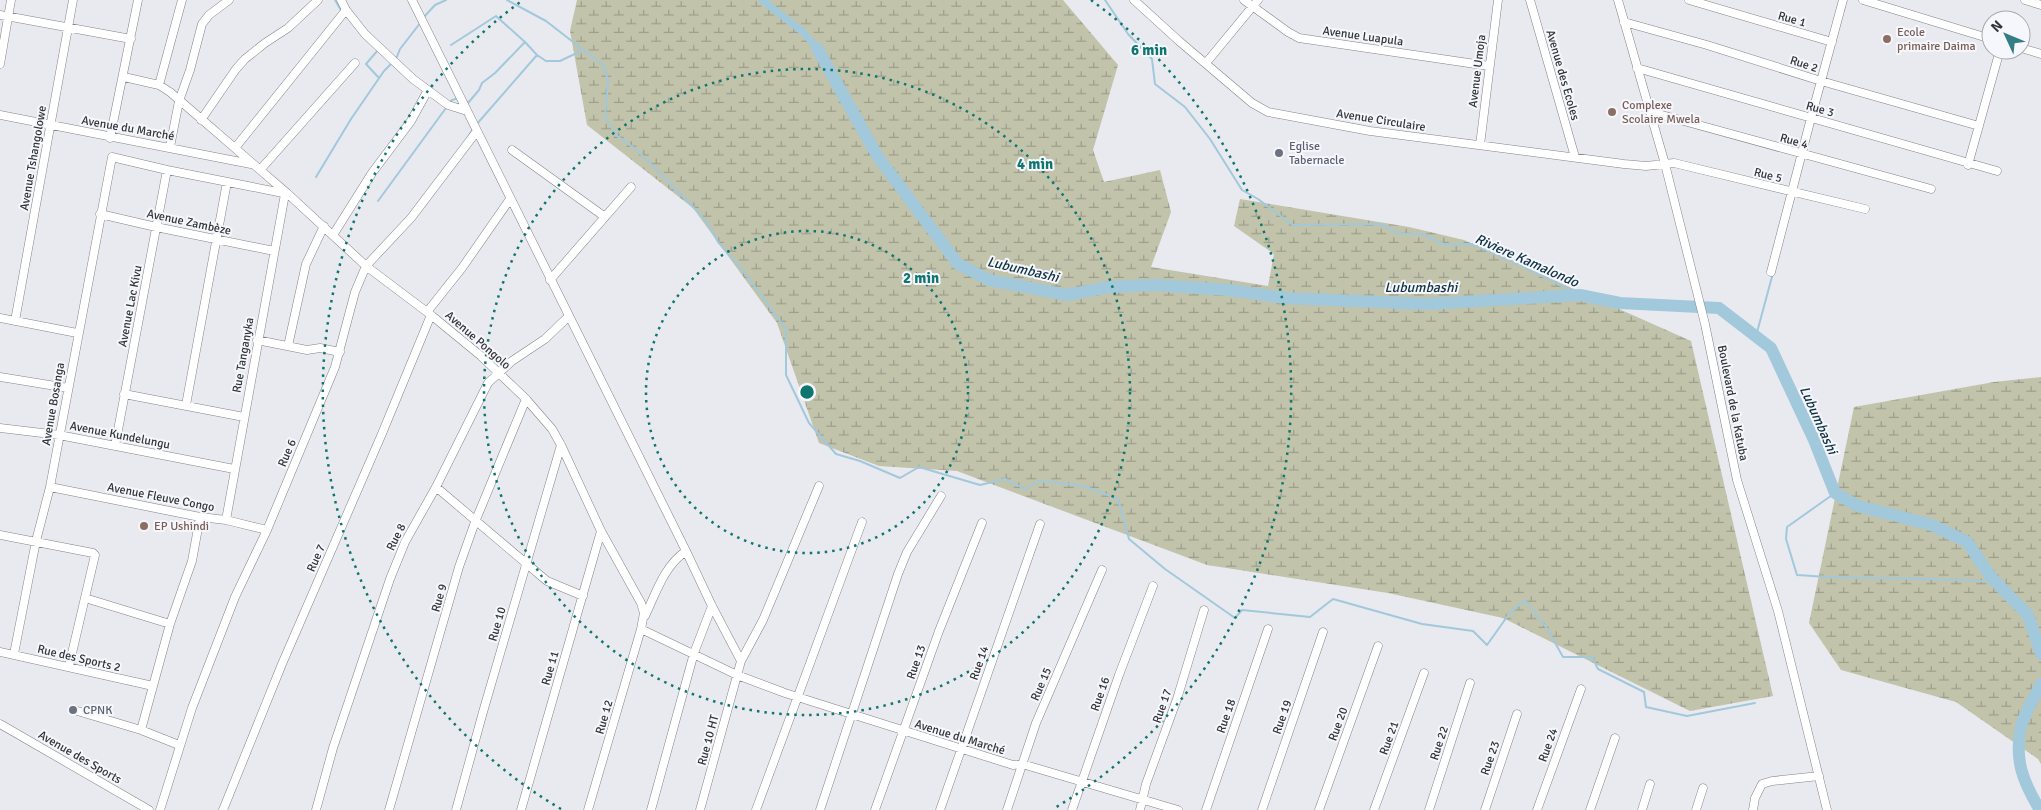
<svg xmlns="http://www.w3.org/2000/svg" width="2041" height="810" font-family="Signika,sans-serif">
<defs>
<pattern id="wetland-marsh" width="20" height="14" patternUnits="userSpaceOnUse" patternTransform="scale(1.25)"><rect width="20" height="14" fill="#c1c3ab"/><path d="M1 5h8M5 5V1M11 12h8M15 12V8" fill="none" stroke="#9d9f8c"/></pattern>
</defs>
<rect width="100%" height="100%" fill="#e9e9f0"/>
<!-- wetland -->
<path fill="url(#wetland-marsh)" d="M 577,0 L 1063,0 L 1118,65 L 1093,150 L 1104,182 L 1160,170 L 1171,212 L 1151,267 L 1268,286 L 1274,254 L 1234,226 L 1240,199 L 1409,227 L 1464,240 L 1691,341 L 1773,696 L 1690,711 L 1503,618 L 1388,593 L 1207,565 L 957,471 L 879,466 L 819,443 L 777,323 L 693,208 L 587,125 L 570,31 Z
M 2041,377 L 2041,764 L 2038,759 L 1956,702 L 1841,670 L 1809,623 L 1854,407 L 1994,382 Z"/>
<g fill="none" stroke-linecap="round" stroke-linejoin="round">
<!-- stream -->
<path stroke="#a2c8dc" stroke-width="2" d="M 335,0 L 342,12
M 507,0 L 546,21 L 604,66 L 608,81 L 605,117 L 617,136 L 637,150 L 698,212 L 708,224 L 718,242 L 743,271 L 786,329 L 786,375 L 809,423 L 836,454 L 860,461 L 900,478 L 919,467 L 980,485 L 1005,479 L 1025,489 L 1039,481 L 1084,486 L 1118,499 L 1129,539 L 1165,569 L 1235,618 L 1242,610 L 1310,617 L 1333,599 L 1422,624 L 1473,631 L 1487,645 L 1509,614 L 1525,600 L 1548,630 L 1563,657 L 1592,657 L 1598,669 L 1644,692 L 1646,707 L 1687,716 L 1755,703
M 1105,0 L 1128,34 L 1152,59 L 1155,84 L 1185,107 L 1210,139 L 1242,190 L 1258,199 L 1293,225 L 1380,224 L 1400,234 L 1421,234 L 1446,245 L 1472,244 L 1514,262 L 1580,295
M 423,18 L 435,5 L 446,0
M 451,45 L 496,16 L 525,42 L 537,55 L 546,61 L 560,61 L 583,50
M 378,50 L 366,64 L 379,78
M 396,59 L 400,49 L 421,22
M 466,101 L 468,103 L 479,90 L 482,83 L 495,73 L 525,42
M 450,102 L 452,100 L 459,98
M 476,125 L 537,55
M 466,140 L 473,129
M 316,177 L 351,119 L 384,71 L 393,62
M 378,201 L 446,108
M 1756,336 L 1773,273
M 1835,493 L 1787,527 L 1786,539 L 1797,575 C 1863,580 1929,577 1995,582"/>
<!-- canal -->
<path stroke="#a2c8dc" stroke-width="7" d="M 762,0 L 803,32 L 817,48"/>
<!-- river -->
<path stroke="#a2c8dc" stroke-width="12" d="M 817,48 L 878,157 L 958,264 L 989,280 L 1067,295 L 1109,287 L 1154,285 L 1229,290 L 1285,298 L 1427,304 L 1580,295 L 1620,303 L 1719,308 L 1771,348 L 1814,440 L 1835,493 L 1858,506 L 1932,525 L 1967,542 L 1991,577 L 2028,615 L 2041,654
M 2040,810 C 2023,782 2014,760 2021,726 C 2025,712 2035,697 2041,684"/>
<defs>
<path id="minor" d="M 412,0 L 686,551 L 712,606 L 741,661 L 700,810
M 1134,0 L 1179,41 L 1252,103 L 1268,112 L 1370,131 L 1624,164 L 1646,166 L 1674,163 L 1865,209
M 1244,0 L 1288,32 L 1299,38 L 1489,66
M 1530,0 L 1575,157
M 1618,0 L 1665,164 L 1705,324 L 1737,480 L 1778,611 L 1827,810
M 1689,0 L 1832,42
M 1863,0 L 1991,39
M 2025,0 L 2041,5
M 346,10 L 365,34 L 413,79 L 448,105 L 467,111
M 0,15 L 131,39
M 1624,22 L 1707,45 L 1821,81 L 1979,126
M 2021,48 L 2041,54
M 1206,63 L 1258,0
M 0,64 L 11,0
M 1637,68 L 1997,171
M 124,77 L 159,85 L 170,92 L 288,194 L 366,266 L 431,315 L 481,356 L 526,399 L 552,429 L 561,445 L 601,531 L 641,603 L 644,613 L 641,629 L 588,810
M 159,85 L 182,0
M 1651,112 L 1931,189
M 0,115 L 251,164
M 201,120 L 236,69 L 245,59 L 265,43 L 288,28 L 318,0
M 110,138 L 138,0
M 1480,145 L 1498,0
M 170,147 L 179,101 L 190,70 L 202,24 L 209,15 L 229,0
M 235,148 L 346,10 L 341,0
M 512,150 L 605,217
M 1968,165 L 2000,50
M 260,170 L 355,63
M 100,214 L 156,227 L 274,251
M 333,235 L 372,173 L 411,121 L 428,90
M 1771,272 L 1811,118 L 1843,0
M 550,280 L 631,187
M 427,312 L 462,268 L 510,199
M 0,318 L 77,333
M 15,321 L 73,0
M 257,340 L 307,350 L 320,348 L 340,352
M 288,346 L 306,264 L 324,226
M 0,377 L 68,388
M 124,394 L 244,417
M 186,405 L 227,182
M 0,428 L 59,435 L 234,469
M 115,446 L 167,170
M 50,487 L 200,517 L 226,520 L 267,530
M 436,487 L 547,581 L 583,596
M 226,520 L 285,194
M 0,535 L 93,553 L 95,555 L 69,666
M 85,598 L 170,624
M 645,616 C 656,593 664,566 686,551
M 641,629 L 737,675 L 785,693 L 1013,765 L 1022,764 L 1178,810
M 0,652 L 153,686
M 14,654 L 36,541 L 50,487 L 112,157 L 167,170 L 288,194
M 741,661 L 763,620 L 819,486
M 74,710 L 141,730 L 179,745
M 0,724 L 149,810
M 141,730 L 170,624 L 192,561 L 200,517
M 160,810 L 192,708 L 235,597 L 267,530 L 335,367 L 355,292 L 366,266 L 411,218 L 477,131
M 223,810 L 282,664 L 381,436 L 431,315
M 316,810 L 333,748 L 390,579 L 405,542 L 436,487 L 488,383 L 512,361 L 545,339 L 569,316
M 389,810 L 459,567 L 475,522 L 526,399
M 456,810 L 483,712 L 561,445
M 521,810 L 601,531
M 651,810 L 694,653 L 712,606
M 756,810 L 862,522
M 820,810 L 898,574 L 907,552 L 941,496
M 875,810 L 939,631 L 982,523
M 940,810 L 1040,524
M 1007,810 L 1036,723 L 1102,570
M 1072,810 L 1119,675 L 1153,586
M 1140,810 L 1146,784 L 1177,699 L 1204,610
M 1206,810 L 1268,629
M 1262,810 L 1323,632
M 1319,810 L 1378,646
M 1374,810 L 1424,673
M 1429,810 L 1470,683
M 1485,810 L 1517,714
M 1537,810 L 1581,689
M 1590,810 L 1615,738
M 1642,810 L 1650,784
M 1696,810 L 1703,788
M 1753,810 L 1755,798 L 1762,784 L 1772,781 L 1819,776"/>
</defs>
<!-- minor casing -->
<use href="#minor" stroke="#838389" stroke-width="9"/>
<!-- minor -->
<use href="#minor" stroke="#fff" stroke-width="8"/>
</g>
<!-- distance rings -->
<g fill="none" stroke="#0f766e" stroke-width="2.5" stroke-dasharray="2.5 5">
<circle cx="807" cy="392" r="161"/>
<circle cx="807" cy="392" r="323"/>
<path d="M561 809A484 484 0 0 1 523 0M1091 0A484 484 0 0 1 1053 809"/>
</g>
<!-- markers -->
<g fill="#8d6e63" stroke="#f6f7fd" stroke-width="2">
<circle cx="1887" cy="39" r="5"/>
<circle cx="1612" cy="112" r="5"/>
<circle cx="144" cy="526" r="5"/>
</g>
<g fill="#6b7280" stroke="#f6f7fd" stroke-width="2">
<circle cx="1279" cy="153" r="5"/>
<circle cx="73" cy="710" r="5"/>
</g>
<g text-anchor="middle" stroke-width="4" stroke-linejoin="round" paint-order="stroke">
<!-- street labels -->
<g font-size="12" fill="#333436" stroke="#f6f7fd">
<text transform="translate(1792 19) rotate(16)" y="4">Rue 1</text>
<text transform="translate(1363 36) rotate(8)" y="4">Avenue Luapula</text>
<text transform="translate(1804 64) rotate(18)" y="4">Rue 2</text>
<text transform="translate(1477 71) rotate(-83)" y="4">Avenue Umoja</text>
<text transform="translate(1563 75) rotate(74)" y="4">Avenue des Ecoles</text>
<text transform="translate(1820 109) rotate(16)" y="4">Rue 3</text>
<text transform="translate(1381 120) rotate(9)" y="4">Avenue Circulaire</text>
<text transform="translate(128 128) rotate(10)" y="4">Avenue du Marché</text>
<text transform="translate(1794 141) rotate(16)" y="4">Rue 4</text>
<text transform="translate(33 158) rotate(-80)" y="4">Avenue Tshangolowe</text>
<text transform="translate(1768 175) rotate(14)" y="4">Rue 5</text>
<text transform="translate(189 222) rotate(12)" y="4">Avenue Zambèze</text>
<text transform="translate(130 306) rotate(-79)" y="4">Avenue Lac Kivu</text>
<text transform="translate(478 340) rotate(41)" y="4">Avenue Pongolo</text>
<text transform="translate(243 355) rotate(-80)" y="4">Rue Tanganyka</text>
<text transform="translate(1733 403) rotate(79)" y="4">Boulevard de la Katuba</text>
<text transform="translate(53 404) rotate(-80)" y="4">Avenue Bosanga</text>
<text transform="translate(120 435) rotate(11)" y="4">Avenue Kundelungu</text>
<text transform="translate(287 453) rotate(-67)" y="4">Rue 6</text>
<text transform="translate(161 497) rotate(11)" y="4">Avenue Fleuve Congo</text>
<text transform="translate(396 537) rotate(-64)" y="4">Rue 8</text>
<text transform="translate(316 558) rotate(-66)" y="4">Rue 7</text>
<text transform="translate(439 598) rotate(-74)" y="4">Rue 9</text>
<text transform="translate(497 624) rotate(-74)" y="4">Rue 10</text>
<text transform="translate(79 658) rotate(13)" y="4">Rue des Sports 2</text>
<text transform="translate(916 662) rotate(-71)" y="4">Rue 13</text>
<text transform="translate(979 663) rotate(-71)" y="4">Rue 14</text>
<text transform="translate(550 668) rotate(-74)" y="4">Rue 11</text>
<text transform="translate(1041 684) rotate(-67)" y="4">Rue 15</text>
<text transform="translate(1100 694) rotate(-71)" y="4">Rue 16</text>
<text transform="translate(1162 706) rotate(-71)" y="4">Rue 17</text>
<text transform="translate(1226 716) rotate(-71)" y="4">Rue 18</text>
<text transform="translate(604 717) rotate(-74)" y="4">Rue 12</text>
<text transform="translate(1282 717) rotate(-71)" y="4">Rue 19</text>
<text transform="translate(1338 724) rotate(-70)" y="4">Rue 20</text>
<text transform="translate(960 737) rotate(17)" y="4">Avenue du Marché</text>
<text transform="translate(1389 738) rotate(-70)" y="4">Rue 21</text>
<text transform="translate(708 740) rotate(-75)" y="4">Rue 10 HT</text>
<text transform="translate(1439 743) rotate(-72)" y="4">Rue 22</text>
<text transform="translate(1548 745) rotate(-70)" y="4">Rue 24</text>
<text transform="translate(80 757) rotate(30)" y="4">Avenue des Sports</text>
<text transform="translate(1490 758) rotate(-71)" y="4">Rue 23</text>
</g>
<!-- education labels -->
<g font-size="12" fill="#785e54" stroke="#f6f7fd" text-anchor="start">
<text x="1897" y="36">Ecole<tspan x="1897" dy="14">primaire Daima</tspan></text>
<text x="1622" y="109">Complexe<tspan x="1622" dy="14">Scolaire Mwela</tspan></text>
<text x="154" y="530">EP Ushindi</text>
</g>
<!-- worship labels -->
<g font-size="12" fill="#5b616d" stroke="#f6f7fd" text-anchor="start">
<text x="1289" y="150">Eglise<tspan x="1289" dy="14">Tabernacle</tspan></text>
<text x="83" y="714">CPNK</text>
</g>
<!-- water labels -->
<g font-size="14" font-style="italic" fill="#0f3241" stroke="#f6f7fd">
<text transform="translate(1527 260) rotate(24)" y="5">Riviere Kamalondo</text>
<text transform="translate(1023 269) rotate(13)" y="5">Lubumbashi</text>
<text x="1421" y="292">Lubumbashi</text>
<text transform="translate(1819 420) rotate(66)" y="5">Lubumbashi</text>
</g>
</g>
<circle cx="807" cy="392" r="8" fill="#0f766e" stroke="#f6f7fd" stroke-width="2.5"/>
<g font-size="15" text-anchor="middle" font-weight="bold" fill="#0f766e" stroke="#f6f7fd" stroke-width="4" stroke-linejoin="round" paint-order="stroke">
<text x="1149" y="55">6 min</text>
<text x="1035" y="169">4 min</text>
<text x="921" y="283">2 min</text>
</g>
<!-- north arrow -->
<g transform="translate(2006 35) rotate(314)"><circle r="24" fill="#f6f7fd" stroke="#a8a9ad"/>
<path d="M0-4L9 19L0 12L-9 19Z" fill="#347d84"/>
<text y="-8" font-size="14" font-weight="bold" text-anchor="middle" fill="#333436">N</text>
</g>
</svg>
